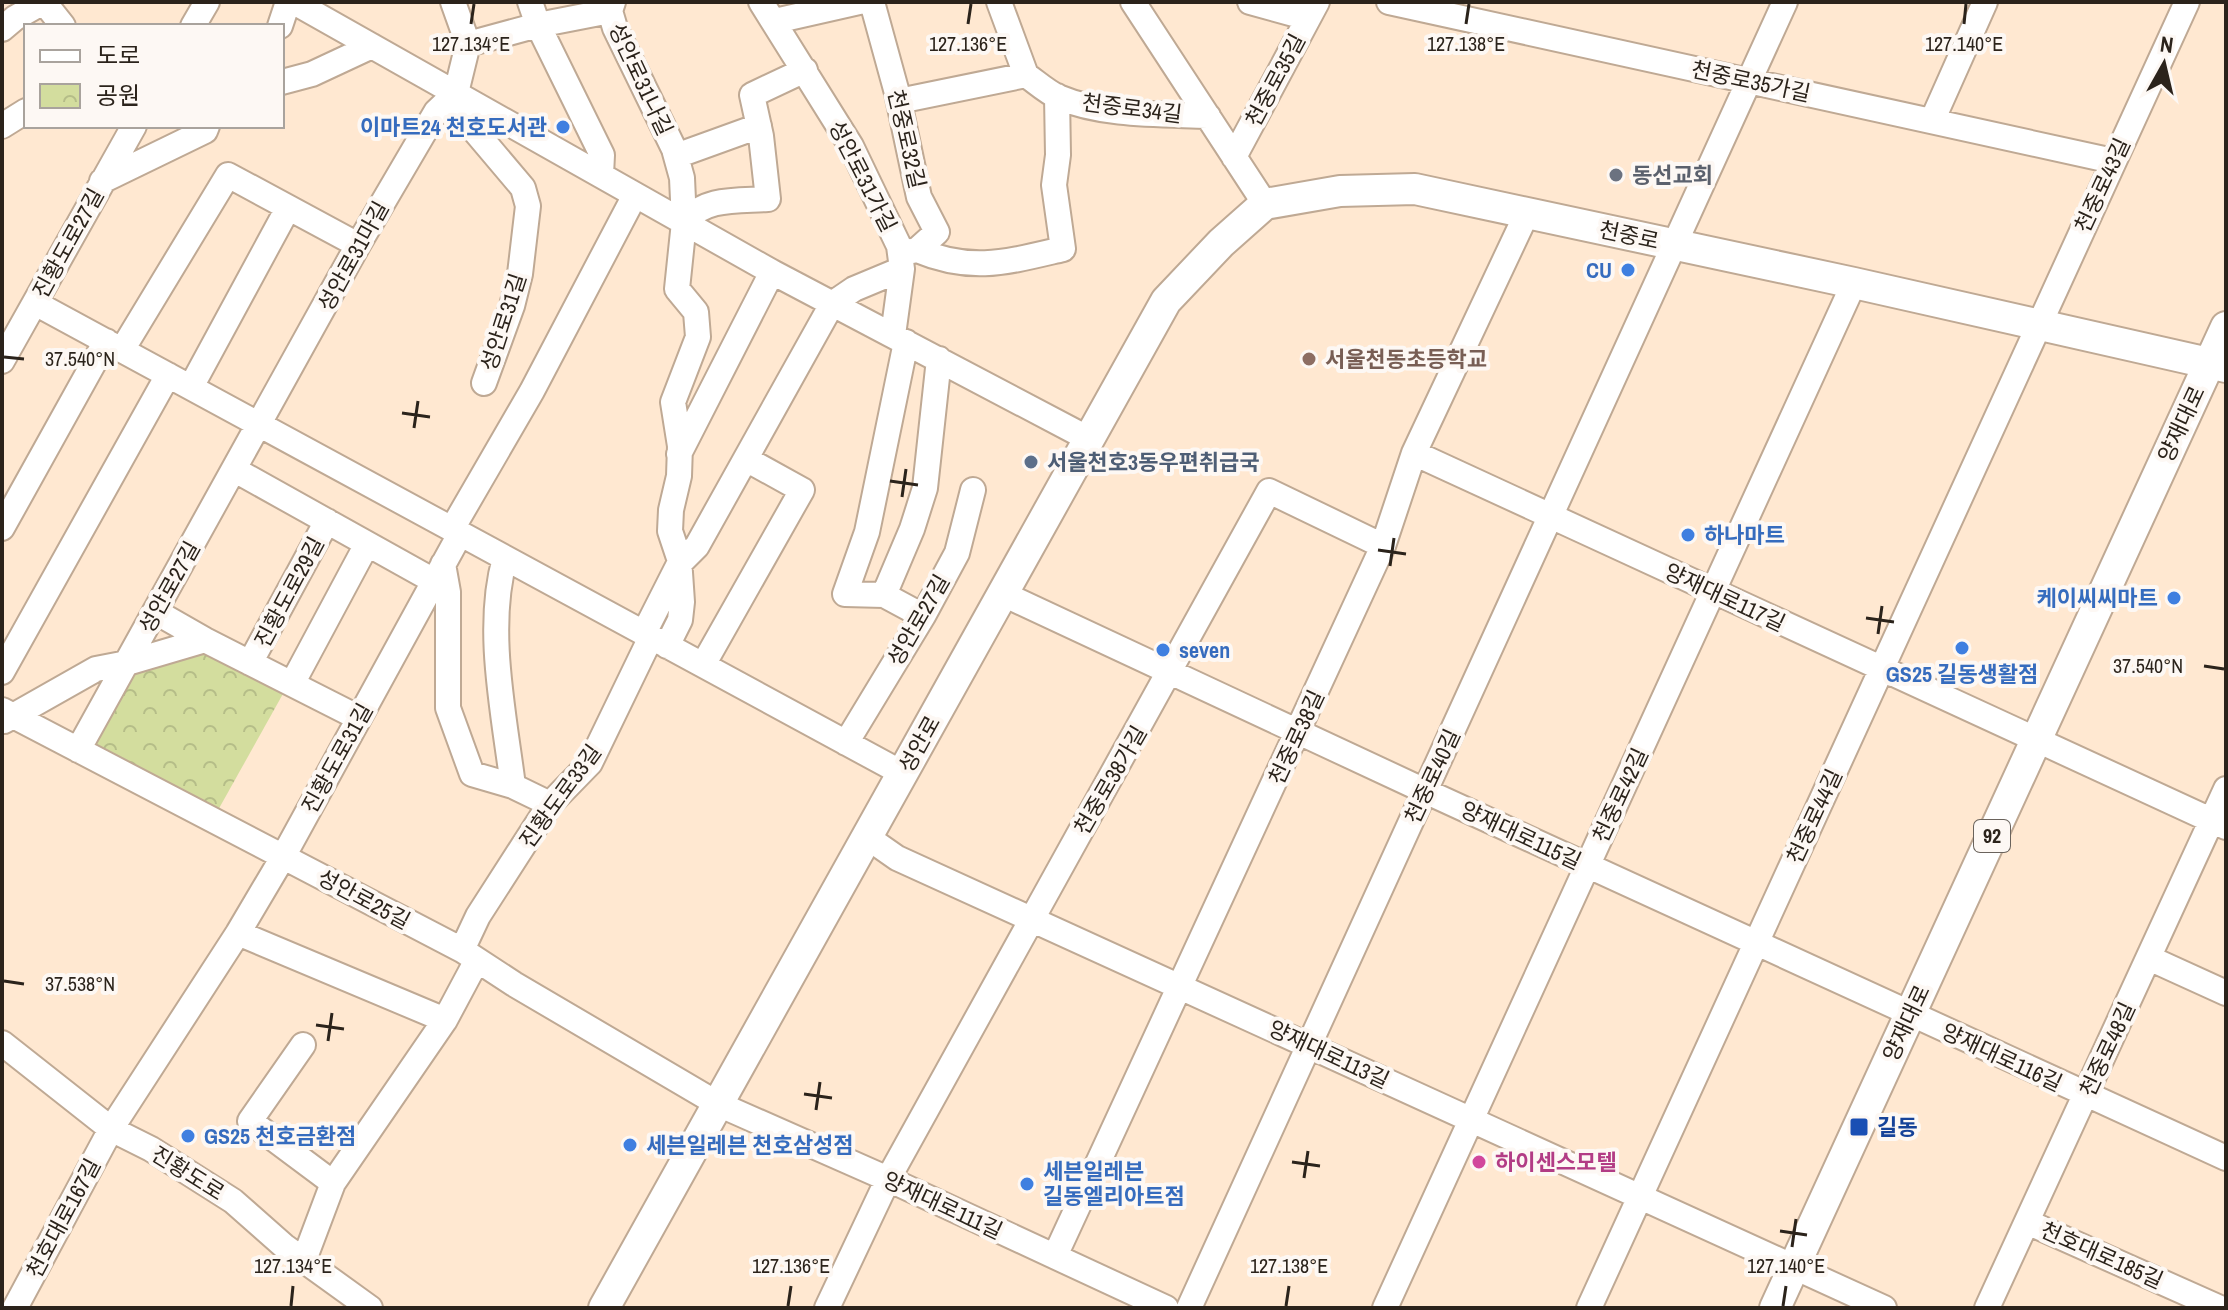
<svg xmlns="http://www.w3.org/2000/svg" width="2228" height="1310" font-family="'Archivo Narrow','Noto Sans KR',sans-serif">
<defs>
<pattern id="park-crowns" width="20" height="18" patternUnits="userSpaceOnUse" patternTransform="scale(2)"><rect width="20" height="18" fill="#d3dd9e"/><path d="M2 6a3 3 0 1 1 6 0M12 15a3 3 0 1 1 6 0" fill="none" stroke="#b5bd88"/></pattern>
</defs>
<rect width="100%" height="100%" fill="#ffe8d1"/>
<!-- park -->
<path fill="url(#park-crowns)" d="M 205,649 L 284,692 L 217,812 L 87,746 L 131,668 Z"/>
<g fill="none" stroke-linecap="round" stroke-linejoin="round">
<defs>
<path id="minor" d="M 44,2 L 63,26
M 294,2 L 772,272 L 1089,439
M 453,2 L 468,44 L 456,93
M 530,2 L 538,25 L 602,155 L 601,175
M 613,2 L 610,11 L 615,28 L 674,149 L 682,178 L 684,222 L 677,289 L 696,312 L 698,337 L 673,402 L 680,446 L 679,476 L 671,510 L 670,531 L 679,558 L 682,602 L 680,620 L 667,646
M 761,2 L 851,146 L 899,246 L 902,269 L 893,335
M 872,2 L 897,93 L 919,197 L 937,232 L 917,250 L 902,253
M 999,2 L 1026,75
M 1133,2 L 1265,204
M 1250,2 L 1308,18
M 1389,2 L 2113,161
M 775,21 L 859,2
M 193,26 L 207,2
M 280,26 L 288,2
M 2,29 L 15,18 L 43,2
M 468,44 L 538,25 L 610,11
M 282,82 L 312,74 L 372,46
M 456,93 L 463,117 L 523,188 L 528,206 L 520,274 L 512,306 L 484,383
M 899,101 L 1026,75 C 1036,82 1047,92 1058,97 C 1103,116 1160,114 1208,116
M 1932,121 L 1985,2
M 2,126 L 26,111
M 676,156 L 759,126
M 1234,157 L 1317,2
M 102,181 L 205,131 L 207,126
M 684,222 C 705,197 737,201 768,199 L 761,136 L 752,95 L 805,70
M 917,250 C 972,273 1007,262 1063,249 L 1054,185 L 1058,155 L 1057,96
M 35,303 L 902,773
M 906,342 L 867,532 L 845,594 L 884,595 L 923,616
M 122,350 L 228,175 L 358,245
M 2,361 L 134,126
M 191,387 L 288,208
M 1414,453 L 2226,827
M 679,454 L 772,272
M 235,470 L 434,581
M 2,528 L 106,341
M 452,529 L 532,391 L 635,195
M 505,558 C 485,628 504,714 513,786 L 550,804
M 443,564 L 448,592 L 448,708 L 472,774 L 513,786
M 1003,594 L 1425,791 L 2226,1158
M 884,595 L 912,529 L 925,488 L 939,359
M 156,612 L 205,640 L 359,718
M 644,633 L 679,564 L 697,546 L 832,304 L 854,289 L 902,269
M 250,663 L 327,521
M 703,665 L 802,490 L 746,459
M 2,672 L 168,375
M 292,684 L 367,544
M 2,710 L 462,950 L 514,984 L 718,1104 L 888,1179 L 1166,1308
M 4,721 L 96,669 L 127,663 L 205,640
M 846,743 L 923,616 L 957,553 L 973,490
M 78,750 L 358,245 L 436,112 L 456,93
M 867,837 L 897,858 L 1884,1308
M 238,933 L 445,1020
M 462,950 L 478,916 L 550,804 L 590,763 L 651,637
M 2149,958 L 2226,993
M 2,1043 L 111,1129 L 151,1149 L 233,1201 L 284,1246 L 370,1308
M 303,1045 L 250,1121 L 333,1183
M 2027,1222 L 2220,1308
M 1055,1256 L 1383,546 L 1414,453 L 1527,213
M 304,1260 L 333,1183 L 445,1020 L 477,960
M 15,1308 L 111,1129 L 238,933 L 283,857 L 460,534
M 827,1308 L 888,1179 L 1269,491 L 1383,546
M 1189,1308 L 1785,2
M 1385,1308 L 1854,283
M 1589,1308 L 2187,2
M 1987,1308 L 2226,789"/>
<path id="major" d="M 604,1308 L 1166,301 L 1221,243 L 1265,204 L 1340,191 L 1415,189 L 1854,283 L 2226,367
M 1775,1308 L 2226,327"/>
</defs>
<!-- minor casing -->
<use href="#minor" stroke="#bfa994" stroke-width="28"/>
<!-- major casing -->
<use href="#major" stroke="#bfa994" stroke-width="34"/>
<!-- minor -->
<use href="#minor" stroke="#fff" stroke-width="24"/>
<!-- major -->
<use href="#major" stroke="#fff" stroke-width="30"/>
</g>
<!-- ticks -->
<path fill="none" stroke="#2b231b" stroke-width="3" d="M 471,24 L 474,4M 968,24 L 971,4M 1466,24 L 1469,4M 1964,24 L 1966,4M 4,357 L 24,359M 402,413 L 430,417M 414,428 L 418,401M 890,481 L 918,485M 902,497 L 906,469M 1378,550 L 1406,554M 1390,566 L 1394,538M 1866,618 L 1894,622M 1878,634 L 1882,606M 2204,666 L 2224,669M 4,981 L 24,984M 316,1025 L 344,1029M 328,1041 L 332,1013M 804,1094 L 832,1098M 816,1110 L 820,1082M 1292,1162 L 1320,1166M 1304,1178 L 1308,1151M 1780,1231 L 1807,1235M 1792,1247 L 1796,1219M 291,1306 L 293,1286M 788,1306 L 791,1286M 1286,1306 L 1289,1286M 1783,1306 L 1786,1286"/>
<!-- markers -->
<g fill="#3f7fe0" stroke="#fdf8f4" stroke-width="3">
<circle cx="563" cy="127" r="8"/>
<circle cx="1628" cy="270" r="8"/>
<circle cx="1688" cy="535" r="8"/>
<circle cx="2174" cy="598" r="8"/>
<circle cx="1962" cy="648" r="8"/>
<circle cx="1163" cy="650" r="8"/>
<circle cx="188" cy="1136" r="8"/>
<circle cx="630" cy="1145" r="8"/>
<circle cx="1027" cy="1184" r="8"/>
</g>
<circle fill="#6b7280" stroke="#fdf8f4" stroke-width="3" cx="1616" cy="175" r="8"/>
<circle fill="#8d6e63" stroke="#fdf8f4" stroke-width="3" cx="1309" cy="359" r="8"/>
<circle fill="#5c6f8a" stroke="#fdf8f4" stroke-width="3" cx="1031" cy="462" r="8"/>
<rect fill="#1a4fb4" stroke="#fdf8f4" stroke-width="3" x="1849" y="1117" width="20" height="20" rx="4"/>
<circle fill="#d1479c" stroke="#fdf8f4" stroke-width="3" cx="1479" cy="1162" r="8"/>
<g text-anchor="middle" stroke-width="8" stroke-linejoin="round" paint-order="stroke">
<!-- shield labels -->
<rect fill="#fdf8f4" stroke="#6a635c" stroke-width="2" x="1974" y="820" width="36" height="32" rx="6"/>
<g font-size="20" font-weight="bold" fill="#2b231b">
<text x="1992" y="843">92</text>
</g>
<!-- street labels -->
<g font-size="22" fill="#2b231b" stroke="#fdf8f4">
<text transform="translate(641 79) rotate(65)" y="8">성안로31나길</text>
<text transform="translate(1275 80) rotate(-62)" y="8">천중로35길</text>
<text transform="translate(1751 81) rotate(12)" y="8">천중로35가길</text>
<text transform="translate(1132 108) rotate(7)" y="8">천중로34길</text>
<text transform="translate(907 139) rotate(77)" y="8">천중로32길</text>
<text transform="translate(863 176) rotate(63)" y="8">성안로31가길</text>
<text transform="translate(2102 185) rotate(-65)" y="8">천중로43길</text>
<text transform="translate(1629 235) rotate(12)" y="8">천중로</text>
<text transform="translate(68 243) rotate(-61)" y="8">진황도로27길</text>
<text transform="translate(353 256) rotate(-61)" y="8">성안로31마길</text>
<text transform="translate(503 322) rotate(-72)" y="8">성안로31길</text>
<text transform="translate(2181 424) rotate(-65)" y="8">양재대로</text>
<text transform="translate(169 587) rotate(-61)" y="8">성안로27길</text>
<text transform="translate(289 592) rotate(-62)" y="8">진황도로29길</text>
<text transform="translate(1725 597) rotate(25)" y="8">양재대로117길</text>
<text transform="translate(918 620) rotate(-60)" y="8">성안로27길</text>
<text transform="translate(1296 737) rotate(-65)" y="8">천중로38길</text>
<text transform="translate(919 744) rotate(-61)" y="8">성안로</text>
<text transform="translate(337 758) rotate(-61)" y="8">진황도로31길</text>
<text transform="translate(1432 776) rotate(-65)" y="8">천중로40길</text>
<text transform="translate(1110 780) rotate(-60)" y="8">천중로38가길</text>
<text transform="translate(1620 795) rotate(-65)" y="8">천중로42길</text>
<text transform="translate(560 796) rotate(-54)" y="8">진황도로33길</text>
<text transform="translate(1814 816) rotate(-65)" y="8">천중로44길</text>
<text transform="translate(1521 835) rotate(25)" y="8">양재대로115길</text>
<text transform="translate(364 899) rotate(28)" y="8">성안로25길</text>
<text transform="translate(1906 1023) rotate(-65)" y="8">양재대로</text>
<text transform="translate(2107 1049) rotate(-65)" y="8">천중로48길</text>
<text transform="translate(1329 1054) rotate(25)" y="8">양재대로113길</text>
<text transform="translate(2002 1057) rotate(25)" y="8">양재대로116길</text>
<text transform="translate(188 1173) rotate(32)" y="8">진황도로</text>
<text transform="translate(943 1205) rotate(25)" y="8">양재대로111길</text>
<text transform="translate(63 1218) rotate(-62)" y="8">천호대로167길</text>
<text transform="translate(2102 1255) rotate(24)" y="8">천호대로185길</text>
</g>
<!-- shop labels -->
<g font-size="22" font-weight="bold" fill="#366cbe" stroke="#fdf8f4" text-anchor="start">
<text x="547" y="135" text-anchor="end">이마트24 천호도서관</text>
<text x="1612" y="278" text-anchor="end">CU</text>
<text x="1704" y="543">하나마트</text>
<text x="2158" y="606" text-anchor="end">케이씨씨마트</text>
<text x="1179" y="658">seven</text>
<text x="1962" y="682" text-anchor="middle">GS25 길동생활점</text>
<text x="204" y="1144">GS25 천호금환점</text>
<text x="646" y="1153">세븐일레븐 천호삼성점</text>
<text x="1043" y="1179">세븐일레븐<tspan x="1043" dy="25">길동엘리아트점</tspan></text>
</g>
<!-- worship labels -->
<g font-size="22" font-weight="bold" fill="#5b616d" stroke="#fdf8f4" text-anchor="start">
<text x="1632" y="183">동선교회</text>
</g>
<!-- education labels -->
<g font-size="22" font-weight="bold" fill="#785e54" stroke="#fdf8f4" text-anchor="start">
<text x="1325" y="367">서울천동초등학교</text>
</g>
<!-- service labels -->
<g font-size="22" font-weight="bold" fill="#4e5e75" stroke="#fdf8f4" text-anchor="start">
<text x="1047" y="470">서울천호3동우편취급국</text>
</g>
<!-- transit labels -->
<g font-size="22" font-weight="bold" fill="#164399" stroke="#fdf8f4" text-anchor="start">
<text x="1877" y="1135">길동</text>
</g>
<!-- hotel labels -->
<g font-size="22" font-weight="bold" fill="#b23c85" stroke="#fdf8f4" text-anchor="start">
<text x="1495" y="1170">하이센스모텔</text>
</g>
</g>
<g font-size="20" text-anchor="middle" fill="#2b231b" stroke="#fdf8f4" stroke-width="8" stroke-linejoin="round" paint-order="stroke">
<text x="471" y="51">127.134°E</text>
<text x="968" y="51">127.136°E</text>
<text x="1466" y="51">127.138°E</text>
<text x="1964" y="51">127.140°E</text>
<text x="80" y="366">37.540°N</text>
<text x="2148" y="673">37.540°N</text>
<text x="80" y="991">37.538°N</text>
<text x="293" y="1273">127.134°E</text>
<text x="791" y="1273">127.136°E</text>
<text x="1289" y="1273">127.138°E</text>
<text x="1786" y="1273">127.140°E</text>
</g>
<!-- border -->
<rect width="2228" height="1310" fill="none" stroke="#2b231b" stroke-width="8"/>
<!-- legend -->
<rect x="24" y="24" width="260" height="104" fill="#fdf8f4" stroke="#a9a39d" stroke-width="2"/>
<rect x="40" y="50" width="40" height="12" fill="#ffffff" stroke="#a9a39d" stroke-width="2"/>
<text x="96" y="64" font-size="24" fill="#2b231b">도로</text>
<rect x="40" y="84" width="40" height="24" fill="url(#park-crowns)" stroke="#a9a39d" stroke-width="2"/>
<text x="96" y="104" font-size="24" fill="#2b231b">공원</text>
<!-- north arrow -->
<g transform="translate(2164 64) rotate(8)" stroke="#fdf8f4" stroke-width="6" paint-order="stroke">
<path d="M0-6L14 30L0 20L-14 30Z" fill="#2b231b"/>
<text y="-12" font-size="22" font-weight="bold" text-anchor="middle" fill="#2b231b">N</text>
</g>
</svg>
